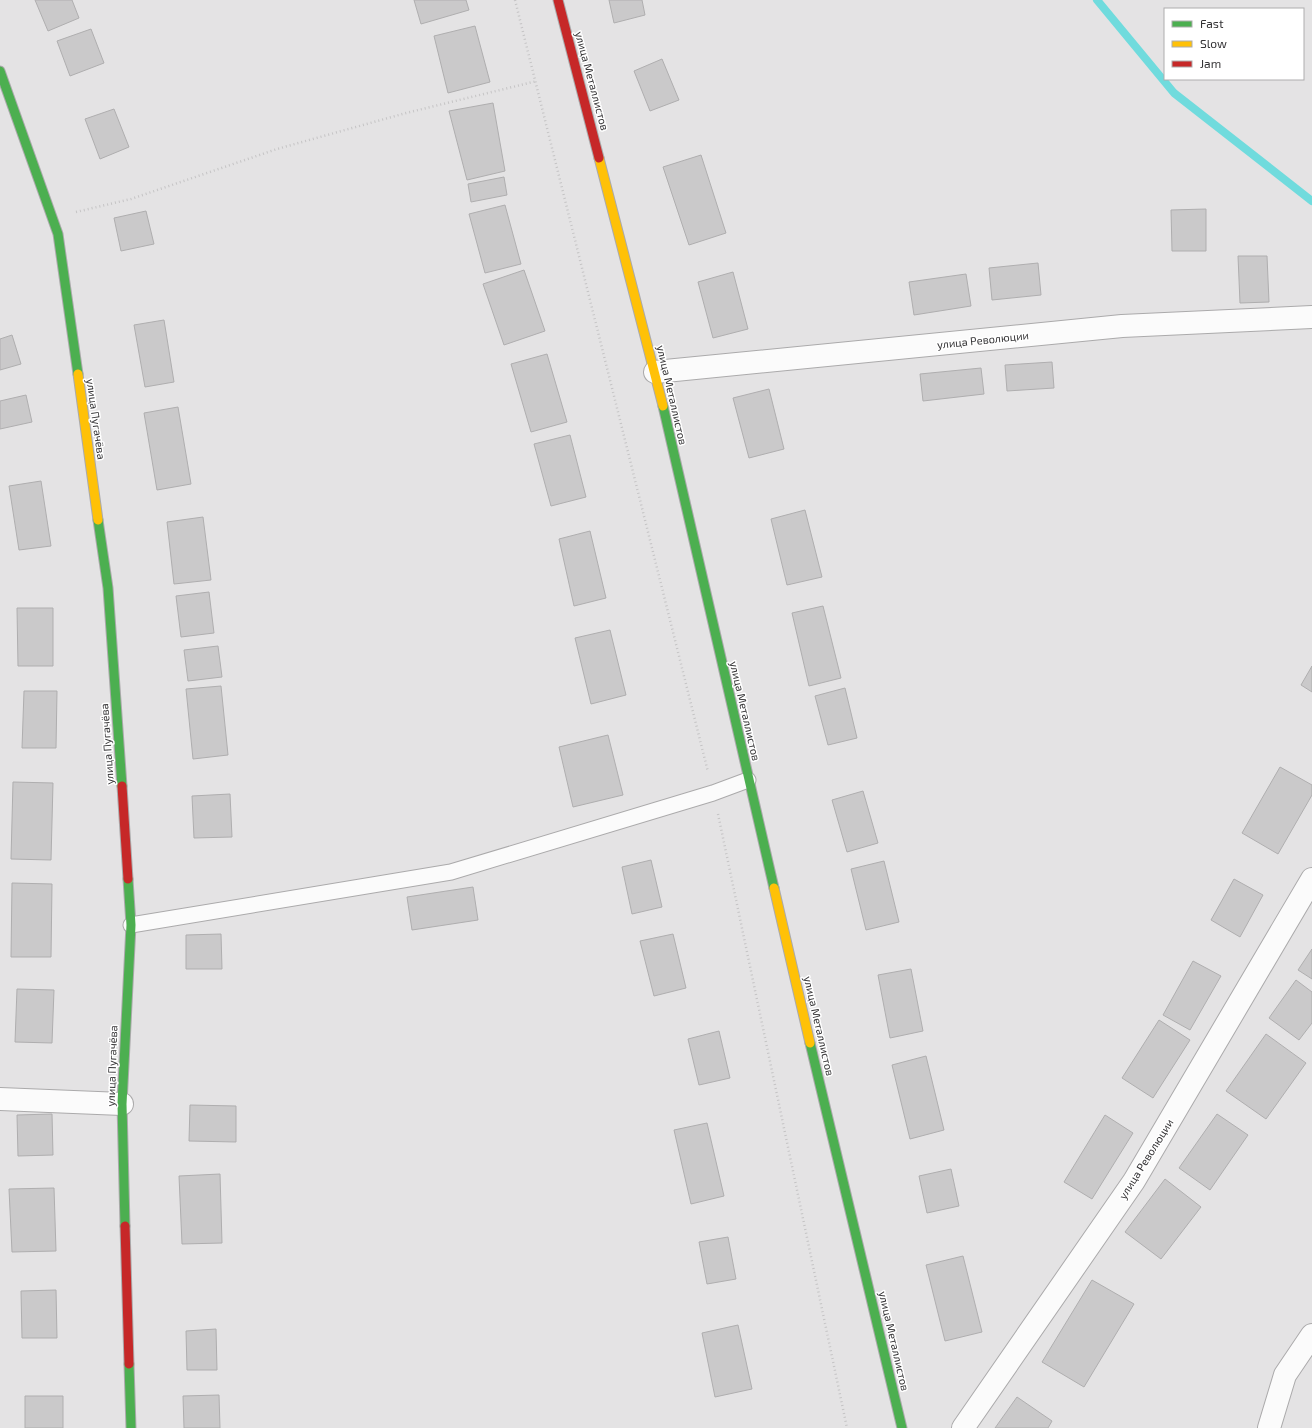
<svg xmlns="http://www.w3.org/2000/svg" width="1312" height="1428" font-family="'Exo 2',sans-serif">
<rect width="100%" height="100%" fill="#e4e3e4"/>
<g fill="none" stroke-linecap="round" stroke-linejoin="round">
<!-- stream -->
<path stroke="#70dbdd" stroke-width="8" d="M 1097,0 L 1174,93 L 1312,201"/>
</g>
<!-- building -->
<path fill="#cac9ca" stroke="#afaeaf" d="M 35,0 L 72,0 L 79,18 L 48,31 Z
M 414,0 L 466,0 L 469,10 L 421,24 Z
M 609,0 L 642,0 L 645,15 L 614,23 Z
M 475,26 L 490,82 L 448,93 L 434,36 Z
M 91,29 L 104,63 L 70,76 L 57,41 Z
M 662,59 L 679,100 L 650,111 L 634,71 Z
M 493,103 L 505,171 L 467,180 L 449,111 Z
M 114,109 L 129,147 L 100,159 L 85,119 Z
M 701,155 L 726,233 L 689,245 L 663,167 Z
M 504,177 L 507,195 L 471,202 L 468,184 Z
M 505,205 L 521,264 L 485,273 L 469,214 Z
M 1206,209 L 1206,251 L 1172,251 L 1171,210 Z
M 146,211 L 154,244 L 121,251 L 114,218 Z
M 1238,256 L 1267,256 L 1269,302 L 1240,303 Z
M 1038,263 L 1041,295 L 992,300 L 989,268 Z
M 524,270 L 545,331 L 504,345 L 483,284 Z
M 733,272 L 748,329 L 713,338 L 698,282 Z
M 966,274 L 971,306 L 914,315 L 909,282 Z
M 164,320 L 174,382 L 145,387 L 134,325 Z
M 12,335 L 21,364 L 0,370 L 0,339 Z
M 547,354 L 567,422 L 531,432 L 511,364 Z
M 1052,362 L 1054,388 L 1007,391 L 1005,365 Z
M 981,368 L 984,394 L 923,401 L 920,374 Z
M 769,389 L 784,449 L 749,458 L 733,398 Z
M 26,395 L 32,422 L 0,429 L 0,401 Z
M 178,407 L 191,484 L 157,490 L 144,413 Z
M 570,435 L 586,497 L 551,506 L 534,444 Z
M 41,481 L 51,546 L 19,550 L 9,486 Z
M 805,510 L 822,577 L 787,585 L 771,519 Z
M 203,517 L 211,580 L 174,584 L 167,522 Z
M 590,531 L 606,598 L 574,606 L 559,539 Z
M 209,592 L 214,633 L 181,637 L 176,596 Z
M 823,606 L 841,678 L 809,686 L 792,613 Z
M 17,608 L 53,608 L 53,666 L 18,666 Z
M 610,630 L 626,695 L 591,704 L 575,638 Z
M 218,646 L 222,677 L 188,681 L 184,650 Z
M 1312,666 L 1312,692 L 1301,685 Z
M 221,686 L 228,755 L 193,759 L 186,689 Z
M 845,688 L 857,738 L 828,745 L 815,696 Z
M 24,691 L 57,691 L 56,748 L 22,748 Z
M 608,735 L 623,795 L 573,807 L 559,747 Z
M 1280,767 L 1312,785 L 1312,795 L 1278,854 L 1242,833 Z
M 13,782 L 53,783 L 51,860 L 11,859 Z
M 863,791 L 878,843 L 847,852 L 832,800 Z
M 230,794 L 232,837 L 194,838 L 192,796 Z
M 651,860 L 662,907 L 632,914 L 622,867 Z
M 884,861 L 899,922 L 866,930 L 851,869 Z
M 1234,879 L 1263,895 L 1240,937 L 1211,920 Z
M 12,883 L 52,884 L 51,957 L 11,957 Z
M 473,887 L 478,920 L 412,930 L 407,897 Z
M 221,934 L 222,969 L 186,969 L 186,935 Z
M 673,934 L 686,988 L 654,996 L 640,941 Z
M 1312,949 L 1312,979 L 1298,970 Z
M 1193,961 L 1221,976 L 1190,1030 L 1163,1015 Z
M 911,969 L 923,1031 L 890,1038 L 878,975 Z
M 1296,980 L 1312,992 L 1312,1023 L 1299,1040 L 1269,1018 Z
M 17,989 L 54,990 L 52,1043 L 15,1042 Z
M 1159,1020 L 1190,1040 L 1153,1098 L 1122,1078 Z
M 719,1031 L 730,1078 L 699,1085 L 688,1039 Z
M 1266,1034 L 1306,1063 L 1266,1119 L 1226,1091 Z
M 926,1056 L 944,1130 L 910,1139 L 892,1065 Z
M 190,1105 L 236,1106 L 236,1142 L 189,1141 Z
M 52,1114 L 53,1155 L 18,1156 L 17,1115 Z
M 1217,1114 L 1248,1135 L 1210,1190 L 1179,1168 Z
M 1105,1115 L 1133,1133 L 1092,1199 L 1064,1182 Z
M 707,1123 L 724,1196 L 691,1204 L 674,1130 Z
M 951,1169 L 959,1206 L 927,1213 L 919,1176 Z
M 220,1174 L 222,1243 L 182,1244 L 179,1176 Z
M 1165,1179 L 1201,1207 L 1161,1259 L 1125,1232 Z
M 54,1188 L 56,1251 L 12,1252 L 9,1189 Z
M 728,1237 L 736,1279 L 707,1284 L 699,1242 Z
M 963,1256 L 982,1332 L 945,1341 L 926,1265 Z
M 1092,1280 L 1134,1304 L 1084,1387 L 1042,1362 Z
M 56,1290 L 57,1338 L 22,1338 L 21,1291 Z
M 738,1325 L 752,1389 L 715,1397 L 702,1333 Z
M 216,1329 L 217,1370 L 187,1370 L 186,1331 Z
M 219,1395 L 220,1428 L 184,1428 L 183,1396 Z
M 25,1396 L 63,1396 L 63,1428 L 25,1428 Z
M 1017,1397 L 1052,1421 L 1048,1428 L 995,1428 Z"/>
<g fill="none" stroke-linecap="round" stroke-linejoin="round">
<defs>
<path id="lane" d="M 131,925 L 451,872 L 713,793 L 748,780"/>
<path id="street" d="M 655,372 L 1122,326 L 1312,317
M 0,1099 L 122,1104
M 963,1428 L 1134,1181 L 1312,879
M 1269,1428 L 1285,1375 L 1312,1335"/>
<path id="fast" d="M 0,71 L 58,234 L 78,374
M 663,406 L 774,888
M 98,520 L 108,588 L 122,786
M 810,1043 L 902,1428
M 125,1226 L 122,1104 L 131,925 L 128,879
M 129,1364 L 131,1428"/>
<path id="slow" d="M 599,158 L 663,406
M 78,374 L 98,520
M 774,888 L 810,1043"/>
<path id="jam" d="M 558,0 L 599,158
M 122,786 L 128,879
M 125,1226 L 129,1364"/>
</defs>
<!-- lane casing -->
<use href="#lane" stroke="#abaaab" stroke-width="17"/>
<!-- street casing -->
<use href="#street" stroke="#abaaab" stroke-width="24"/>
<!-- fast casing -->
<use href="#fast" stroke="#abaaab" stroke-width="11"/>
<!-- slow casing -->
<use href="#slow" stroke="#abaaab" stroke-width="11"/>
<!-- jam casing -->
<use href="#jam" stroke="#abaaab" stroke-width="11"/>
<!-- path -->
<path stroke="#c5c4c5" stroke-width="2.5" stroke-dasharray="1 3" stroke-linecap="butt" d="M 515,0 L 708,772
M 76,212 L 131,199 L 277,149 L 406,113 L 537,81
M 718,814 L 847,1428"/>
<!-- lane -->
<use href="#lane" stroke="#fbfbfb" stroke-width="15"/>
<!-- street -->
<use href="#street" stroke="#fbfbfb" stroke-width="22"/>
<!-- fast -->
<use href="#fast" stroke="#4caf50" stroke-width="9"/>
<!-- slow -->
<use href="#slow" stroke="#ffc107" stroke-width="9"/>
<!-- jam -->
<use href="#jam" stroke="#c62828" stroke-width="9"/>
</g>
<g text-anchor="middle" stroke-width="3" stroke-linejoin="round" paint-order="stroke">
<!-- street labels -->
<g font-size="11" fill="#343335" stroke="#fff">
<text transform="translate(592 81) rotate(75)" y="4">улица Металлистов</text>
<text transform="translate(983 340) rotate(-6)" y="4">улица Революции</text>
<text transform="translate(672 395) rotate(77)" y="4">улица Металлистов</text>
<text transform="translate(96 419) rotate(82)" y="4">улица Пугачёва</text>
<text transform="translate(745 711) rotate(77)" y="4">улица Металлистов</text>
<text transform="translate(107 744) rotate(-94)" y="4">улица Пугачёва</text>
<text transform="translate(819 1026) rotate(77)" y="4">улица Металлистов</text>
<text transform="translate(112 1066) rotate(-88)" y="4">улица Пугачёва</text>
<text transform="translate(1146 1159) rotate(-58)" y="4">улица Революции</text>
<text transform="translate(894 1341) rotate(77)" y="4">улица Металлистов</text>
</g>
</g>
<!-- legend -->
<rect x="1164" y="8" width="140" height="72" fill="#ffffff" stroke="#aeadae"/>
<rect x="1172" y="21" width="20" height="6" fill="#4caf50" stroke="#aeadae"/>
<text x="1200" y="28" font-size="12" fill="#343335">Fast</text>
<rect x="1172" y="41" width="20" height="6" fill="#ffc107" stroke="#aeadae"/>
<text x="1200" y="48" font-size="12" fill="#343335">Slow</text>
<rect x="1172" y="61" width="20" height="6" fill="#c62828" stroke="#aeadae"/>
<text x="1200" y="68" font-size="12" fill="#343335">Jam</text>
</svg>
